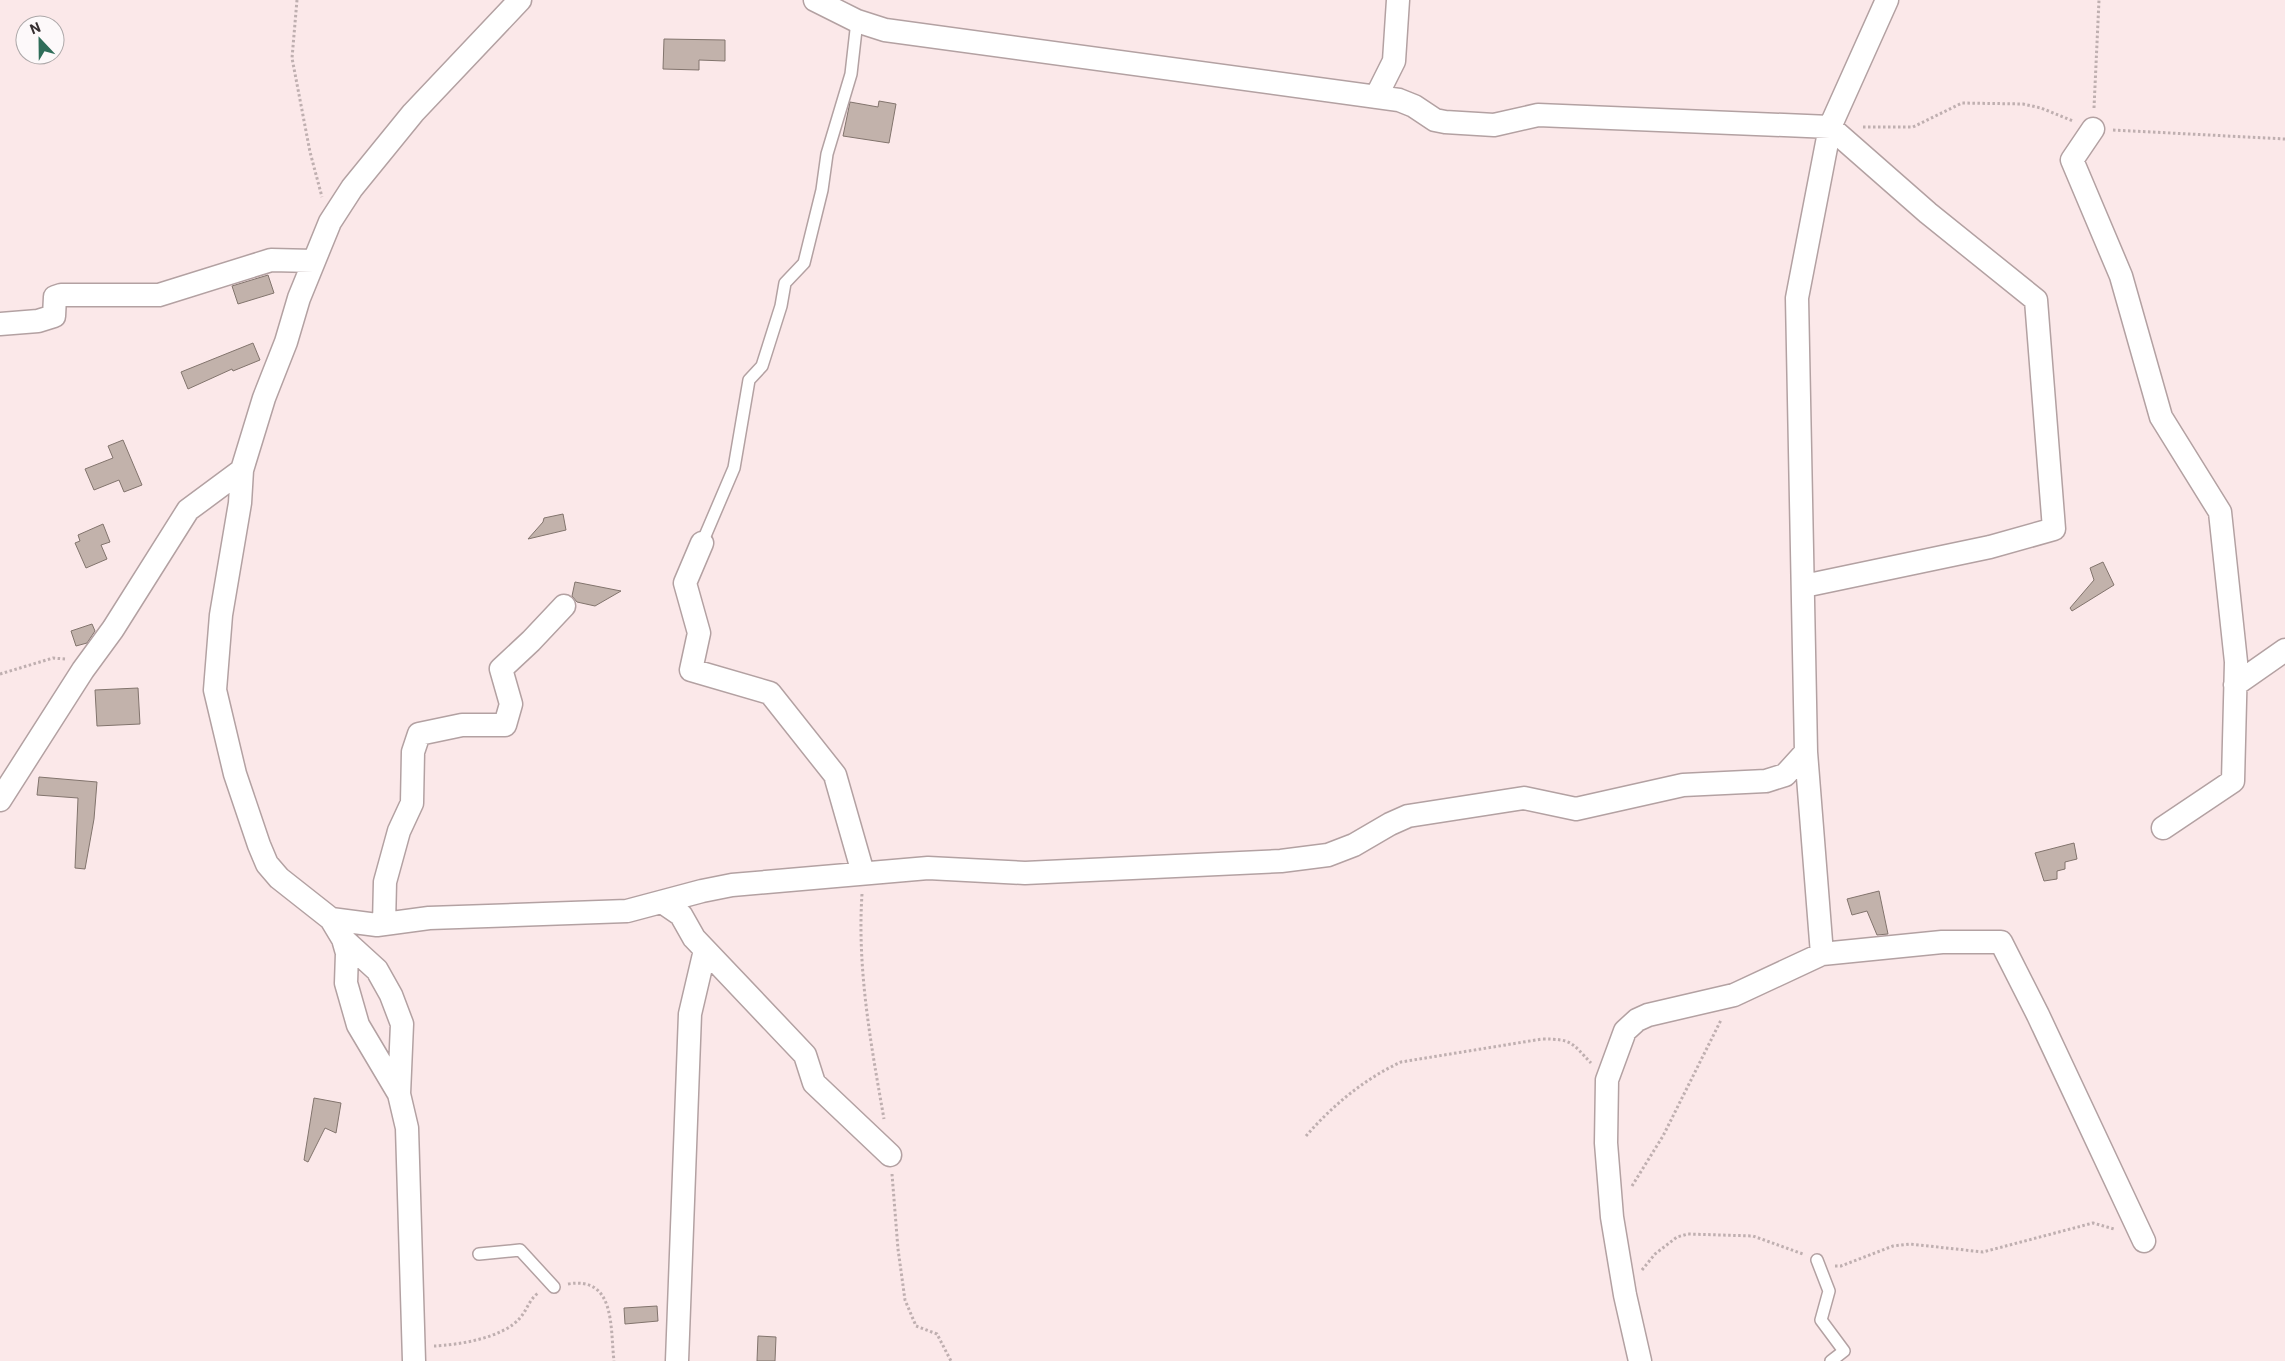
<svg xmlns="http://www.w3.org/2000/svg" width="2285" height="1361" font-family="Roboto,sans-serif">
<rect width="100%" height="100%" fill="#fbe8e9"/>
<!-- building -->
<path fill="#c2b2ab" stroke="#82746d" d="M 664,39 L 725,40 L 725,61 L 699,60 L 699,70 L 663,69 Z
M 879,101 L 896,104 L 889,143 L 843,136 L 850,102 L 878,107 Z
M 268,275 L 274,293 L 238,304 L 232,286 Z
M 253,343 L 260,360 L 233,371 L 232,369 L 188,389 L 181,372 Z
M 123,440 L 142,485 L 124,492 L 119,480 L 94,490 L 85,469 L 113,458 L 108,446 Z
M 563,514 L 566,530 L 528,539 L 543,522 L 544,518 Z
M 103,524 L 110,542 L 101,545 L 107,559 L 86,568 L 75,543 L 80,541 L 78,535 Z
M 2103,562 L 2114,585 L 2072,611 L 2070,608 L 2094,580 L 2090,568 Z
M 575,582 L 621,591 L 595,606 L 577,602 L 572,596 Z
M 92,624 L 95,631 L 87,643 L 76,646 L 71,631 Z
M 138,688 L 140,724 L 97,726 L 95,690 Z
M 39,777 L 97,782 L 94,819 L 85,869 L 75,868 L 78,798 L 37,795 Z
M 2074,843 L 2077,859 L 2065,862 L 2065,869 L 2057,871 L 2057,879 L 2044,881 L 2035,853 Z
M 1879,891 L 1888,934 L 1877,935 L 1867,911 L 1852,915 L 1847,899 Z
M 314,1098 L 341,1103 L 336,1133 L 325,1128 L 308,1162 L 304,1160 Z
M 657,1306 L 658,1321 L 625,1324 L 624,1308 Z
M 758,1336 L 776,1337 L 775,1361 L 757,1361 Z"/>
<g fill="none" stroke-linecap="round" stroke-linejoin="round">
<defs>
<path id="lane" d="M 702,543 L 734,468 L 749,380 L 762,366 L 781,306 L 785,283 L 804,263 L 822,190 L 827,154 L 851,74 L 857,21
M 479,1254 L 520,1250 L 554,1287
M 1817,1260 L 1829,1291 L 1821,1320 L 1844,1351 L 1831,1361"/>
<path id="street" d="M 815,0 L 857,21 L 885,30 L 1399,100 L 1414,106 L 1435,120 L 1445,122 L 1494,125 L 1538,115 L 1830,127 L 1928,213 L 2036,300 L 2054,529 L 1990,547 L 1804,586
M 1376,97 L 1394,61 L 1398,0
M 2093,129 L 2072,160 L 2121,276 L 2161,417 L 2220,512 L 2236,662 L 2233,781 L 2163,828
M 0,324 L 38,321 L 54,316 L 55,297 L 61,295 L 159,295 L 271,260 L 314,261
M 702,543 L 685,583 L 699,633 L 691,670 L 770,693 L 835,775 L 863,873
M 2235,685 L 2285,650
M 0,800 L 83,670 L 113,629 L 188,510 L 242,470
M 662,902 L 681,915 L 694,938 L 805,1055 L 814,1083 L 890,1155
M 331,919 L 377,925 L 429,918 L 627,911 L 702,891 L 732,885 L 928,868 L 1025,873 L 1281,861 L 1328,855 L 1354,845 L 1390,824 L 1408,816 L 1524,798 L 1576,809 L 1683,785 L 1766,781 L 1785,775 L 1806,752
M 384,924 L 385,882 L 399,831 L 412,803 L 413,752 L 419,734 L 462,725 L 505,725 L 511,704 L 501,669 L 531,641 L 564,606
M 343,939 L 377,970 L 391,995 L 402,1024 L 399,1094
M 1822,954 L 1942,942 L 2001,942 L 2038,1015 L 2144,1241
M 414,1361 L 407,1128 L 399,1094 L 358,1025 L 346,983 L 347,953 L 343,939 L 331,919 L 279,878 L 267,864 L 259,845 L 235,774 L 215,690 L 221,615 L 240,503 L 242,470 L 264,398 L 286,342 L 299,298 L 330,222 L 352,188 L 413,113 L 520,0
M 677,1361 L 690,1014 L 705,950
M 1640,1361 L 1625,1295 L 1612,1217 L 1606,1143 L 1607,1080 L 1625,1031 L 1637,1020 L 1648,1015 L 1734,995 L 1822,954 L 1806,752 L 1797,298 L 1830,127 L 1887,0"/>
</defs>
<!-- lane casing -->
<use href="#lane" stroke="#b3a1a2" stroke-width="14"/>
<!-- street casing -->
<use href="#street" stroke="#b3a1a2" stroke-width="25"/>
<!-- path -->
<path stroke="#bfafb0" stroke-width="3" stroke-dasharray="2.5 2.5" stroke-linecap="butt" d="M 297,0 L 292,58 L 310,152 L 322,197
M 2094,108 L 2099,0
M 1863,127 L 1913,127 L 1962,103 L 2023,104 L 2041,108 L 2073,121
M 2113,130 L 2285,139
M 0,674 L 53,658 L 65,659
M 862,894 C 857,969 871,1045 884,1119
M 1306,1136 C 1332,1106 1364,1079 1401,1062 L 1542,1039 C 1572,1039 1571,1042 1591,1063
M 892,1174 L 898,1249 L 905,1300 L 916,1326 L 937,1334 L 951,1361
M 1632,1186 L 1663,1136 L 1721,1020
M 1835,1266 L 1841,1266 L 1893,1246 L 1910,1244 L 1983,1252 L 2093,1223 L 2114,1229
M 1642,1270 L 1655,1254 L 1677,1237 L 1688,1234 L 1753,1236 L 1803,1254
M 568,1284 C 616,1276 610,1328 614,1361
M 434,1346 C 458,1345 503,1338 520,1318 C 527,1310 529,1300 538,1293"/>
<!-- lane -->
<use href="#lane" stroke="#fff" stroke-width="11"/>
<!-- street -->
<use href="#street" stroke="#fff" stroke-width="22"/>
</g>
<!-- north arrow -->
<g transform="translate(40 40) rotate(338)"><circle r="24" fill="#fdf9fa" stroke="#ada8a9"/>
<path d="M0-4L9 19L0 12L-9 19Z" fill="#2f6d59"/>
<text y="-8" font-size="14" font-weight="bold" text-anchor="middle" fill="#362f30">N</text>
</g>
</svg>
